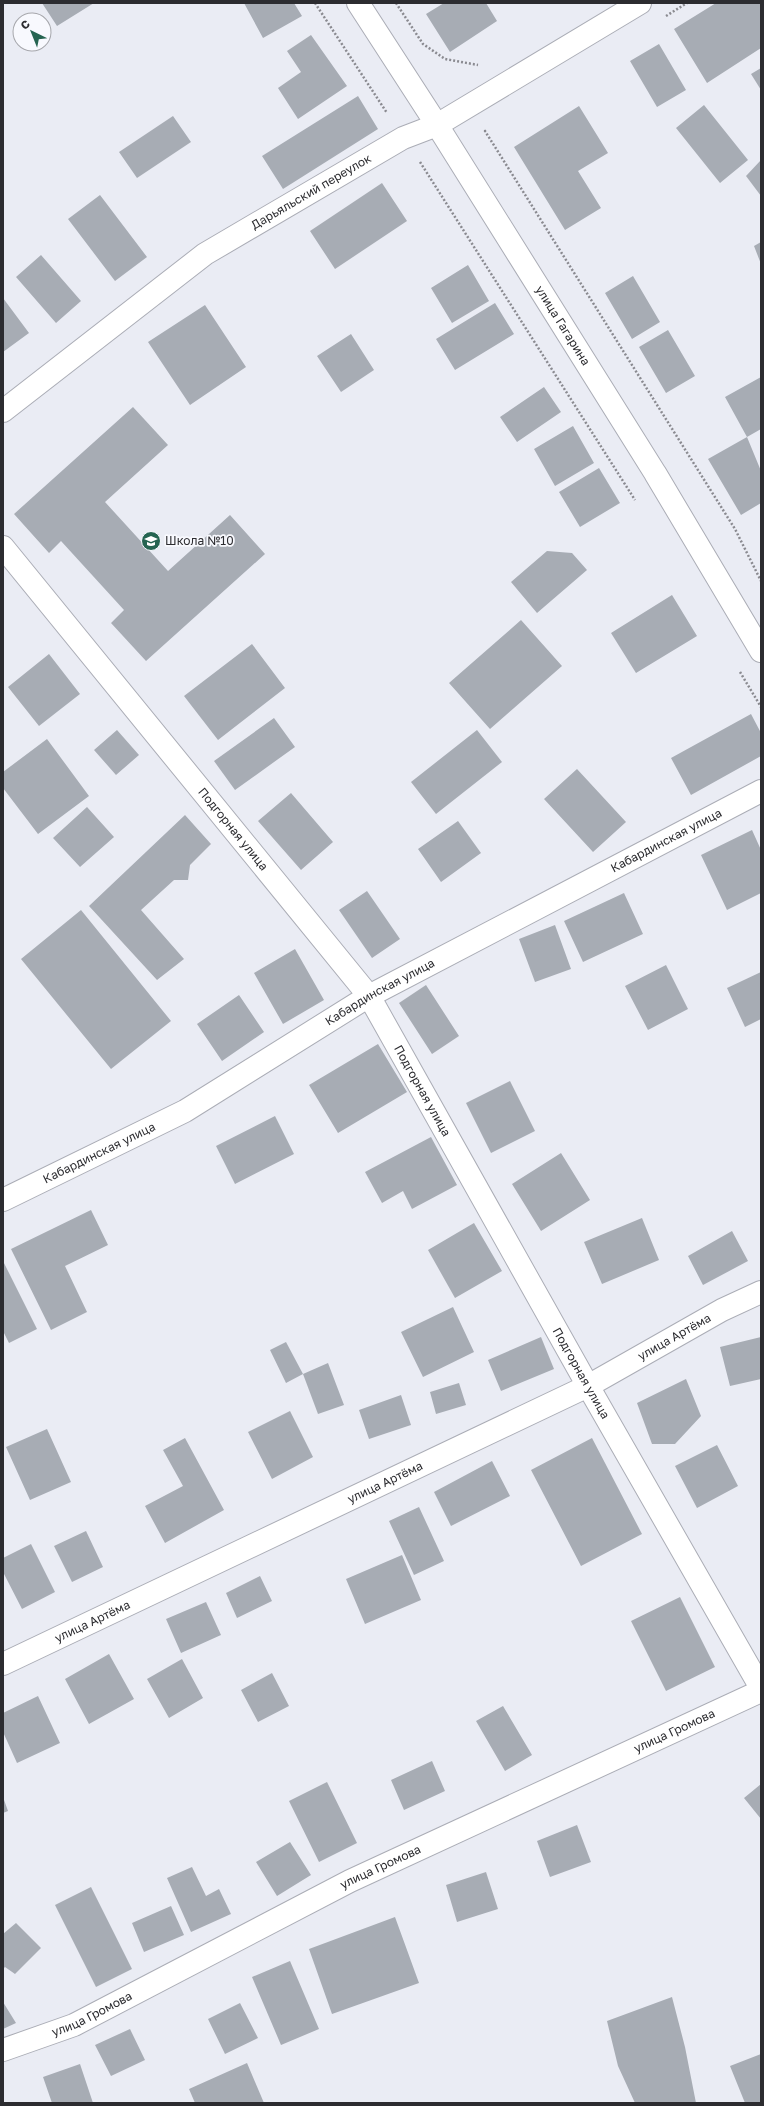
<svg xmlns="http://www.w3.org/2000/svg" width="764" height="2106" viewBox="0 0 764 2106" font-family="'Golos Text',sans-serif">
  <rect width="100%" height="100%" fill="#eaecf4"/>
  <path fill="#a7acb4" d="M42,3H94L57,26Z
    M244,3H294L302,16L263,38Z
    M444,3H486L497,21L450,52L426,14Z
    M716,3H761V48L707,83L674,29Z
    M311,35L347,86L298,119L278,88L301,72L287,51Z
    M659,44L686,90L657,107L630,61Z
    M761,68V90L751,74Z
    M358,96L378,129L283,189L262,156Z
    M704,105L748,160L720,183L676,128Z
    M579,106L608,153L578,171L601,208L565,230L514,147Z
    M173,116L191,142L137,178L119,152Z
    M761,160V196L746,176Z
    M382,183L407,221L335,269L310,231Z
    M100,195L147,257L115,281L68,219Z
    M761,242V264L754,246Z
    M41,255L81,301L56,323L16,277Z
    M468,265L489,301L452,323L431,288Z
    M633,276L660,322L632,339L605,293Z
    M3,298L29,333L3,352Z
    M495,303L514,334L455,370L436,339Z
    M205,305L246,367L190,405L148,342Z
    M668,330L695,376L666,393L639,347Z
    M351,334L374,370L341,392L317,356Z
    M761,377V429L747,437L725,397Z
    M544,387L561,412L517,442L500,417Z
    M133,407L168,445L105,502L168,571L230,515L265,554L146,661L111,623L124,610L61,541L49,553L14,514Z
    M573,426L594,463L555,486L534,449Z
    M747,437L761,471V503L741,515L708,459Z
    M599,468L620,503L580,527L559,492Z
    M547,551L572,553L587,570L537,613L511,582Z
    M672,595L697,636L636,673L611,633Z
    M521,620L562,666L490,729L449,683Z
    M252,644L285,688L218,740L184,696Z
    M49,654L80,694L39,726L8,687Z
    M751,714L761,733V756L691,795L671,758Z
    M274,718L295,747L235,790L214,761Z
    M117,730L139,755L116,775L94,750Z
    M477,730L502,762L436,814L411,782Z
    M47,739L89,796L38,834L3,788V772Z
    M577,769L626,822L593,852L544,799Z
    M291,793L333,842L301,870L258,821Z
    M87,807L114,837L80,867L53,838Z
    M185,815L211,844L190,865L188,880H174L141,910L184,959L157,980L89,906Z
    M458,821L481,853L441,882L418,849Z
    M752,830L761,850V893L727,910L701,855Z
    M367,891L400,939L372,958L339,910Z
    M624,893L643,934L583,962L564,921Z
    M81,910L171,1021L111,1069L21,959Z
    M555,925L571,969L535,982L519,939Z
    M295,949L324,1000L283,1024L254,973Z
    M666,965L688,1009L648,1030L625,986Z
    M761,972V1019L745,1027L727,988Z
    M426,985L459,1036L432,1054L399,1003Z
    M239,995L264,1032L222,1061L197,1024Z
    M378,1044L407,1092L338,1133L309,1085Z
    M510,1081L535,1131L491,1153L466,1103Z
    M275,1116L294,1154L235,1184L216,1146Z
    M431,1137L457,1185L412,1209L403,1191L382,1203L365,1172Z
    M561,1153L590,1200L541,1231L512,1184Z
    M91,1210L108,1245L65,1266L87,1312L51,1330L11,1249Z
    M642,1218L659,1260L602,1284L584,1242Z
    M474,1223L502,1271L455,1298L428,1250Z
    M732,1231L748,1261L703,1285L688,1256Z
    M3,1261L37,1329L9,1343L3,1331Z
    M453,1307L474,1352L423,1377L401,1332Z
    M541,1337L554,1369L501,1391L488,1360Z
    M761,1337V1379L730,1386L720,1347Z
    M286,1342L303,1374L286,1383L270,1350Z
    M328,1363L344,1405L318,1414L303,1374Z
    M686,1379L701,1416L675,1444H652L637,1403Z
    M459,1383L466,1405L436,1414L430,1392Z
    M401,1395L411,1425L369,1439L359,1410Z
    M290,1411L313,1457L272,1479L248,1432Z
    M47,1429L71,1482L30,1500L6,1447Z
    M185,1438L224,1510L165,1543L145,1506L183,1486L163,1450Z
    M592,1438L642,1534L581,1566L531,1470Z
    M717,1445L738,1486L697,1508L675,1466Z
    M492,1461L510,1496L451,1526L434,1492Z
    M419,1507L444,1561L414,1575L389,1521Z
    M86,1531L103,1567L72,1582L54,1546Z
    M31,1544L55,1592L22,1609L3,1572V1558Z
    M402,1555L421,1600L365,1624L346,1579Z
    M260,1576L272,1601L237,1618L226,1593Z
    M680,1597L715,1667L666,1691L631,1621Z
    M206,1602L221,1635L181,1653L166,1619Z
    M109,1654L134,1699L89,1724L65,1679Z
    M182,1659L203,1698L169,1718L147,1679Z
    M272,1673L289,1706L258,1722L241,1690Z
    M38,1696L60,1743L17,1763L3,1732V1713Z
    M503,1706L532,1755L505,1771L476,1721Z
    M432,1761L445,1791L404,1810L391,1780Z
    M327,1782L357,1843L319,1862L289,1801Z
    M761,1784V1819L744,1798Z
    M3,1797L8,1811L3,1813Z
    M577,1825L591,1862L550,1877L537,1841Z
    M290,1842L311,1875L277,1896L256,1862Z
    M192,1867L206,1896L219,1889L231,1914L191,1932L167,1878Z
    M486,1872L498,1909L457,1922L446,1885Z
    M91,1887L132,1969L96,1987L55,1905Z
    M171,1906L184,1935L144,1952L132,1923Z
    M395,1917L419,1983L332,2014L309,1949Z
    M16,1923L41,1948L15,1974L5,1967L3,1969V1934Z
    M290,1961L319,2029L281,2045L252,1977Z
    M672,1997L685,2047L696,2103H635L618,2066L607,2021Z
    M3,2002L16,2023L3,2029Z
    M240,2003L258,2038L225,2054L208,2019Z
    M130,2029L145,2060L111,2076L95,2045Z
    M761,2054V2103H745L730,2066Z
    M247,2063L264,2103H195L189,2089Z
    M80,2064L93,2103H52L43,2077Z"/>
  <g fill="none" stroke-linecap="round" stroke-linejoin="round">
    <g stroke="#abadb6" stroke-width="24">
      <g id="minor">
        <path id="s1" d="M3,411L205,254L403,138L437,125L640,3"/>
        <path id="s2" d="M3,547L369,996L588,1386L761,1688"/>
        <path id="s3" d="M3,1200L185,1111L369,996L761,791"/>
        <path id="s4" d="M3,1664L588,1386L722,1310L761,1292"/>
        <path id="s5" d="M3,2050L74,2025L350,1881L761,1691"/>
      </g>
    </g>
    <g stroke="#abadb6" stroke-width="24">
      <g id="tertiary">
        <path id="s6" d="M358,3L437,125L655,473L761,651"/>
      </g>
    </g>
    <path stroke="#8a8a90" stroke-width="2.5" stroke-dasharray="2 2" stroke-linecap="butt" d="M315,3L387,113
      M396,3L423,44L445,59L478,65
      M666,16L687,3
      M486,131H485L735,529L761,581
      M420,162L635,500
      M740,672L761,707"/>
    <use href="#minor" stroke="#fff" stroke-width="22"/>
    <use href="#tertiary" stroke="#fff" stroke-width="22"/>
  </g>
  <defs>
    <g id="school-disc" transform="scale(1)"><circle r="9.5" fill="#256451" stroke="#f8f9fe"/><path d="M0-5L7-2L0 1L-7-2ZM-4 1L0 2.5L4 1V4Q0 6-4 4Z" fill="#fff"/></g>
  </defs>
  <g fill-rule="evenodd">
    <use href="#school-disc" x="151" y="541"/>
  </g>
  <g text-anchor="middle" stroke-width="3.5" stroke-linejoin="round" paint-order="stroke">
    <g font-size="12" fill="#2c2c30" stroke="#f8f9fe">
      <text dy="4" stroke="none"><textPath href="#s1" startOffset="379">Дарьяльский переулок</textPath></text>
      <text dy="4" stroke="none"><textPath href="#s6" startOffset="382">улица Гагарина</textPath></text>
      <text dy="4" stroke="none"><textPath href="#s2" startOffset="364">Подгорная улица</textPath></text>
      <text dy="4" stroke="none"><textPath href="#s3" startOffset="755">Кабардинская улица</textPath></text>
      <text dy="4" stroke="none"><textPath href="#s3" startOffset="431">Кабардинская улица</textPath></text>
      <text dy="4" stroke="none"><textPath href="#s2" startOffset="688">Подгорная улица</textPath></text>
      <text dy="4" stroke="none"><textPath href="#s3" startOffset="107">Кабардинская улица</textPath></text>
      <text dy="4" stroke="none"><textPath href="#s4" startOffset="747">улица Артёма</textPath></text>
      <text dy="4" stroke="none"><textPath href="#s2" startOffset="1012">Подгорная улица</textPath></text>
      <text dy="4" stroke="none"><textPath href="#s4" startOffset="423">улица Артёма</textPath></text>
      <text dy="4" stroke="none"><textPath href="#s4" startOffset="99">улица Артёма</textPath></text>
      <text dy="4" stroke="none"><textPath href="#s5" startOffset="744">улица Громова</textPath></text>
      <text dy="4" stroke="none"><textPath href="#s5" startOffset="420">улица Громова</textPath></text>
      <text dy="4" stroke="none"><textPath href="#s5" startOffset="96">улица Громова</textPath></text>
    </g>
    <g font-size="12" fill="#2c2c30" stroke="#f8f9fe" text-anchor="start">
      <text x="165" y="545">Школа №10</text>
    </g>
  </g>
  <rect width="764" height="2106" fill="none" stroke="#2c2c30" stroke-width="8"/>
  <g transform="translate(32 32) rotate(317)"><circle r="19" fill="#f8f9fe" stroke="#a6a7ac"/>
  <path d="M0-3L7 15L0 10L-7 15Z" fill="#256451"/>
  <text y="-6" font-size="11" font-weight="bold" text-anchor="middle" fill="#2c2c30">С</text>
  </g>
</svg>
